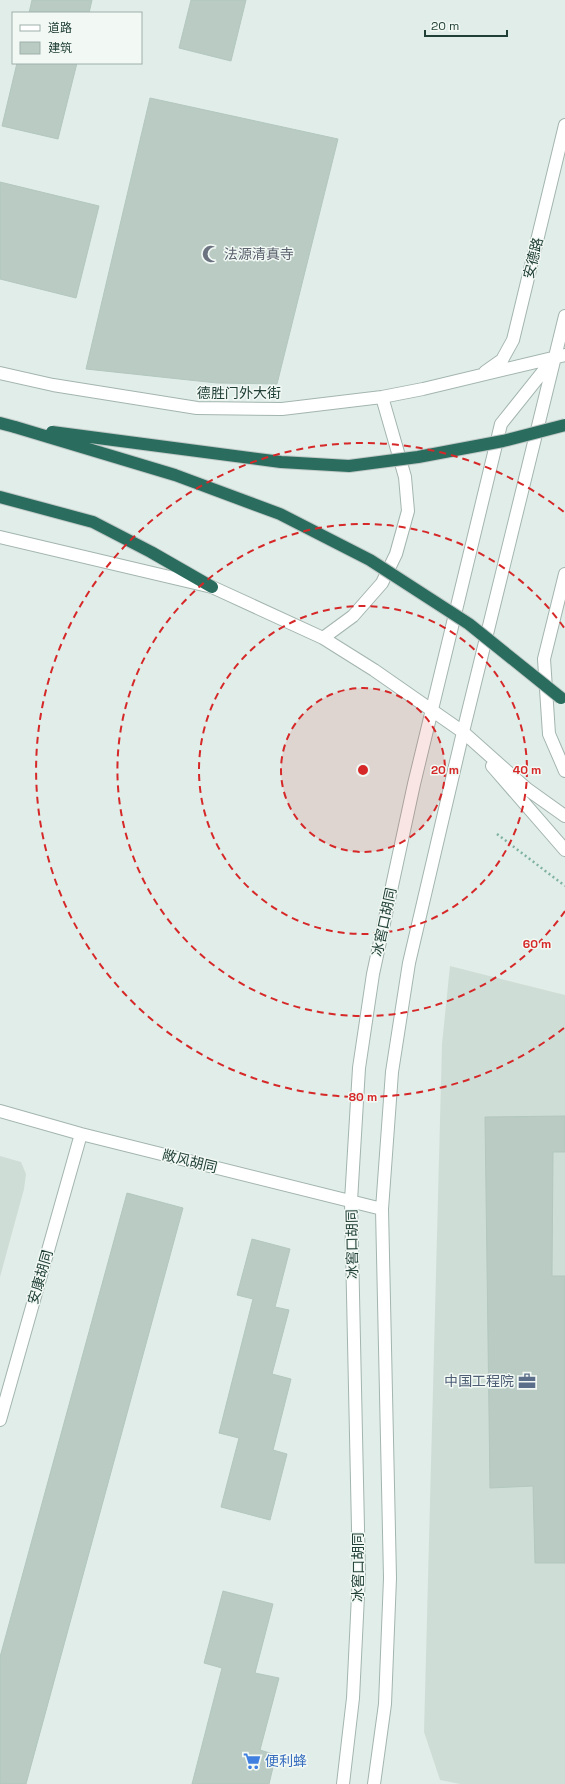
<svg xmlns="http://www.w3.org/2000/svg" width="565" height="1784" viewBox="0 0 565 1784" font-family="'Space Grotesk','Noto Sans SC',sans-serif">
  <rect width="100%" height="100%" fill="#e1ede8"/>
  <path fill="#cfddd7" d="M450,966L565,995V1784H460L440,1780L424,1732L442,1044Z
    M0,1156L21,1162L26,1174L24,1189L0,1277Z"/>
  <path fill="#b9cbc3" stroke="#b3c7bf" d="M32,0H92L89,13H29Z
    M191,0H246L231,61L179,48Z
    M17,63H77L58,139L2,126Z
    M150,98L338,139L277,384L217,383L86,369Z
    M0,182L99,206L76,298L0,279Z
    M565,1116V1152H553L552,1276H565V1563H535L533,1486L490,1488L485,1117Z
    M127,1193L183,1208L26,1784H0V1657Z
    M252,1239L290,1249L275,1307L289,1310L272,1374L291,1379L273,1450L287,1454L270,1520L221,1507L239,1438L219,1433L253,1299L237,1295Z
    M223,1591L273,1604L255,1673L279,1678L260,1750L276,1755L269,1784H192L222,1668L204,1663Z"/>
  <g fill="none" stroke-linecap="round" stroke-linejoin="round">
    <g stroke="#a3b5af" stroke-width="14">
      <path id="minor" d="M485,372L502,360L513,340L565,125
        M0,373L53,385L197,408L282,409L382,397L423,389L565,355
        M0,537L212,587L323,638L374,670L463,732L527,789L565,816
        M565,574L544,659L549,734L565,771
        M323,638L353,616L382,583L396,554L408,511L405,477L382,397
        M492,766L565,850
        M0,1111L81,1134L382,1209
        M0,1420L81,1134
        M343,1784L353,1698L359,1575L351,1201L359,1068L373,974L414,784L501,424L553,359
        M374,1784L385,1704L390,1578L382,1209L392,1072L409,963L463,732L565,316"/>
    </g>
    <g stroke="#c1c9c7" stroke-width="14">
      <path id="highway" d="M0,423L15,427
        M0,497L93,522L151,552L212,587"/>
    </g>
    <path stroke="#80b2a3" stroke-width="2.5" stroke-dasharray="2 3" stroke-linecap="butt" d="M497,834L565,886"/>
    <use href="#minor" stroke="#fff" stroke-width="12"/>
    <use href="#highway" stroke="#2a6d5f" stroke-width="12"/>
    <g stroke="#c1c9c7" stroke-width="14" stroke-linecap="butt">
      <path id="highway-bridge" d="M15,427L175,475L280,514L370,560L469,624L561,698
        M52,432L281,462L349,466L418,457L503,441L565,425"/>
    </g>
    <use href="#highway-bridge" stroke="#2a6d5f" stroke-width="12"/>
  </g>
  <circle cx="363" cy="770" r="82" fill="#d62828" fill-opacity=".12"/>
  <g fill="none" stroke="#d62828" stroke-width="2" stroke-dasharray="7 5">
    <circle cx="363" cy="770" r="82"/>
    <circle cx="363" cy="770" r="164"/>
    <path d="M565 911A246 246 0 1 1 565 629"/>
    <path d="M564 1028A327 327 0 1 1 564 512"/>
  </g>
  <defs>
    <g id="mosque-bare" transform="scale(1.38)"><path d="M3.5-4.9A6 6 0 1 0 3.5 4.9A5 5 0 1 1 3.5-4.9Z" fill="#6b7280" stroke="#f2f9f5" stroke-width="2.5" paint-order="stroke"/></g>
    <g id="office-bare" transform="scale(1.38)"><path d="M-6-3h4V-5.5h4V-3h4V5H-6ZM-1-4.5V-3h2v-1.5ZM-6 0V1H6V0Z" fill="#5c6f8a" stroke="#f2f9f5" stroke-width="2.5" paint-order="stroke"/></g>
    <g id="supermarket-bare" transform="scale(1.38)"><path d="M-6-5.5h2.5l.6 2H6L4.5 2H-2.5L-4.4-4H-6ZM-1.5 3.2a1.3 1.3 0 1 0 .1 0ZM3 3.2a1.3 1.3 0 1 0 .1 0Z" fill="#3f7fe0" stroke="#f2f9f5" stroke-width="2.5" paint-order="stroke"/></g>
  </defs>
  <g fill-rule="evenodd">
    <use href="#mosque-bare" x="211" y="254"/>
    <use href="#office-bare" x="527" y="1381"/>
    <use href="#supermarket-bare" x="252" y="1761"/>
  </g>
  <g text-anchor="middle" stroke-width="3" stroke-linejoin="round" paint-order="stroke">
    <g font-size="14" fill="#5b616d" stroke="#f2f9f5" text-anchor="start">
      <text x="224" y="259">法源清真寺</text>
    </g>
    <g font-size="14" fill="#203f36" stroke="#f2f9f5">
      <text transform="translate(533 258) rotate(-76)" y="5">安德路</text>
      <text x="239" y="398">德胜门外大街</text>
      <text transform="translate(384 922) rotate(-78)" y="5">冰窖口胡同</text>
      <text transform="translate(190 1161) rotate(14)" y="5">敞风胡同</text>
      <text transform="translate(352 1244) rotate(-91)" y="5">冰窖口胡同</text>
      <text transform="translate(40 1277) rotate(-74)" y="5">安康胡同</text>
      <text transform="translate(358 1567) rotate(-90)" y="5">冰窖口胡同</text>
    </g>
    <g font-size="14" fill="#4e5e75" stroke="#f2f9f5" text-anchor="end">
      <text x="514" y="1386">中国工程院</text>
    </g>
    <g font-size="14" fill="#366cbe" stroke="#f2f9f5" text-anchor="start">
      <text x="265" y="1766">便利蜂</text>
    </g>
  </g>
  <circle cx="363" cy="770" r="6" fill="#d62828" stroke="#f2f9f5" stroke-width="2"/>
  <g font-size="12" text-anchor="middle" font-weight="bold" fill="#d62828" stroke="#f2f9f5" stroke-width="3" stroke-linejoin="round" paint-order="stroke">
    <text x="445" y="774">20 m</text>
    <text x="527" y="774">40 m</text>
    <text x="537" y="948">60 m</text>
    <text x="363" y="1101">80 m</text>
  </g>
  <rect x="12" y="12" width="130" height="52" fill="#f2f9f5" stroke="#9eafa9"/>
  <rect x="20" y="25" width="20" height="6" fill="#ffffff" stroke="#9eafa9"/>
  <text x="48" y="32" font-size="12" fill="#203f36">道路</text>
  <rect x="20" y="42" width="20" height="12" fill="#b9cbc3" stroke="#9eafa9"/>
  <text x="48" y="52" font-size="12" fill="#203f36">建筑</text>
  <path d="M425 30v6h82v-6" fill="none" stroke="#203f36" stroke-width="2"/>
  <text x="431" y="30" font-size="12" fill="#203f36" stroke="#f2f9f5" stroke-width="3" paint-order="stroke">20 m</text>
</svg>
